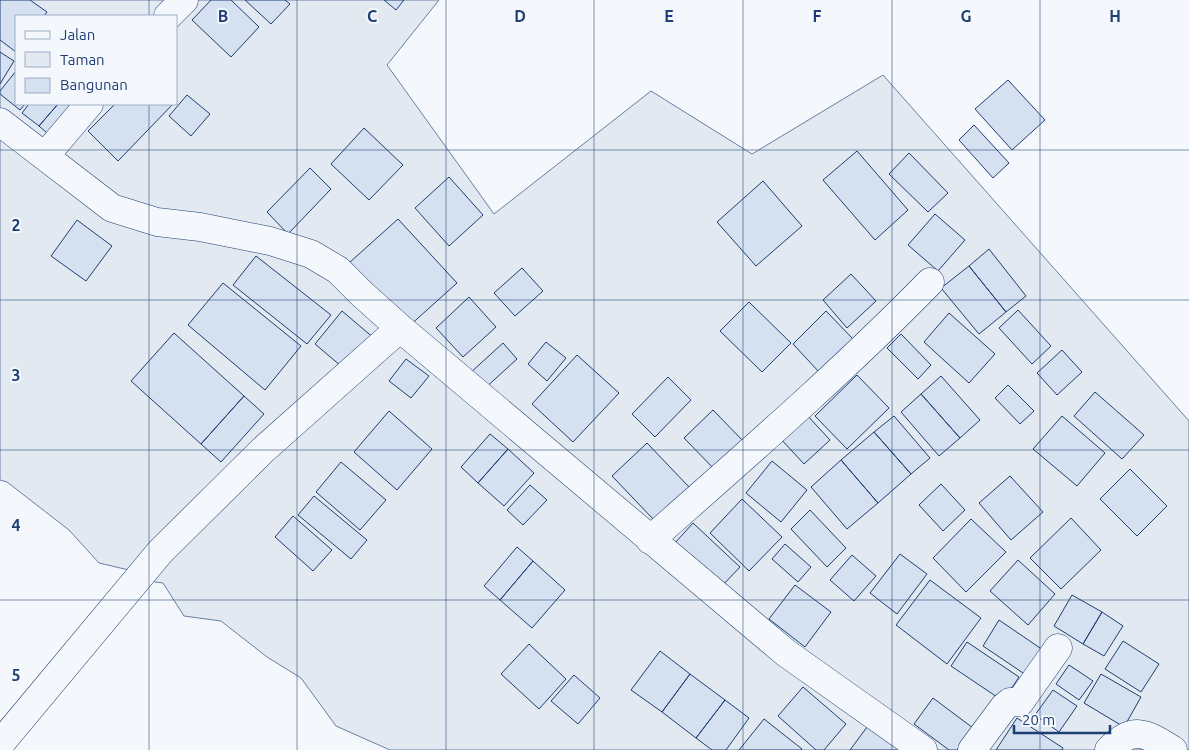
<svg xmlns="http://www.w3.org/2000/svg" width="1189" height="750" viewBox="0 0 1189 750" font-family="Ubuntu,sans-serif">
  <rect width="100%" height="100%" fill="#f4f7fb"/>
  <path fill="#e3e9f0" stroke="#687fa3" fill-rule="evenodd" d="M0,0H439L387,65L494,214L651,91L752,154L883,75L1189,421V750H390L336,726L301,678L267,657L221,621L184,616L163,583L155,582L146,574L99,563L69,530L7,482L0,480ZM16,16H176V104H16Z"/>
  <path fill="#d5e0f0" stroke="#1d3f73" d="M0,0H30L47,12L44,16H16V52L0,40Z
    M211,0H231L259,27L231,57L192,20Z
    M245,0H285L290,4L271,24Z
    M384,0H404L396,10Z
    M0,52L14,61L0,84Z
    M16,71V104H25L20,110L0,94V91Z
    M1008,80L1045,120L1012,150L975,109Z
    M187,95L210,114L191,136L169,116Z
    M29,104H58L39,126L22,113Z
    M58,104H67L77,113L55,140L39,126Z
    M115,104H173L118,161L88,131Z
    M974,125L1009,163L993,178L959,140Z
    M364,128L403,165L369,200L331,164Z
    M857,151L908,210L875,240L823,180Z
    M909,153L948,193L928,212L889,174Z
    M310,168L331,189L288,234L267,212Z
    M449,177L483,215L449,246L415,208Z
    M763,181L802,226L756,266L717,222Z
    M935,214L965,240L938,271L908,245Z
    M398,219L457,283L407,328L349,263Z
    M77,220L112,246L86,281L51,256Z
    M989,249L1026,296L1006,312L969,266Z
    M256,256L331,315L307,344L233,285Z
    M969,266L1006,312L979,334L941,288Z
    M522,268L543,291L515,316L494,293Z
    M851,274L876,301L847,328L823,300Z
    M223,283L301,346L265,390L188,325Z
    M469,297L496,327L463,357L436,328Z
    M749,302L791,343L762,372L720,331Z
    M1018,310L1051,346L1032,364L999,328Z
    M342,311L375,339L348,372L315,344Z
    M826,311L853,339L819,372L793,344Z
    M949,313L995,354L969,383L924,342Z
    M174,333L244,396L201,444L131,381Z
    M901,334L931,365L918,379L887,348Z
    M546,342L566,358L547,381L528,364Z
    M503,343L517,359L483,390L469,374Z
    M1062,350L1082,372L1057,395L1037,373Z
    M577,355L619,393L573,442L532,404Z
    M406,359L429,376L411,398L389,381Z
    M857,375L889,408L847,449L815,416Z
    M941,376L980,420L960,438L921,394Z
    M668,377L691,400L655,437L632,414Z
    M1008,385L1034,411L1020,424L995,398Z
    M1095,392L1144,435L1122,459L1074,416Z
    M921,394L960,438L939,456L901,412Z
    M244,396L264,414L221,462L201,444Z
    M713,410L747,445L718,473L684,438Z
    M389,411L432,449L397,490L354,452Z
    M805,413L830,440L804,464L779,437Z
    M894,416L930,458L911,474L874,432Z
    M1062,416L1105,453L1077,486L1033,449Z
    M874,432L911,474L878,503L841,460Z
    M490,434L508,449L478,483L461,467Z
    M647,443L689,487L654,520L612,476Z
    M508,449L534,473L504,506L478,483Z
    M841,460L878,503L847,529L811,487Z
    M772,461L807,490L781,522L746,493Z
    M341,462L386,500L360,530L316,492Z
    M1130,469L1167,506L1137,536L1100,499Z
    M1010,476L1043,512L1011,540L979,503Z
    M941,484L965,510L943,531L919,505Z
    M530,485L547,500L523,525L507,510Z
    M314,496L367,540L351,559L298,515Z
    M742,499L782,537L749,571L710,533Z
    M810,510L846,548L827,567L791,529Z
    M293,516L332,550L313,571L275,537Z
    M1071,518L1101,550L1061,589L1030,558Z
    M971,519L1006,552L966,592L933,558Z
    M693,523L740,567L720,588L674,544Z
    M785,544L811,567L798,582L772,559Z
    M517,547L533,561L500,600L484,586Z
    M900,554L927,574L897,614L870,593Z
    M852,555L876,576L854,601L830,580Z
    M1018,560L1055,594L1028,625L990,591Z
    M533,561L565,590L532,628L500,600Z
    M930,580L981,618L947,664L896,625Z
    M795,585L831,612L805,647L769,619Z
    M1072,595L1102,612L1083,644L1054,626Z
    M1102,612L1123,626L1104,656L1083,644Z
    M999,620L1043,650L1026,675L983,646Z
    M1123,641L1159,664L1141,692L1105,669Z
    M967,642L1019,677L1003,701L951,666Z
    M529,644L566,679L539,709L501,674Z
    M660,651L690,674L662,712L631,690Z
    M1069,665L1093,681L1079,700L1056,684Z
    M690,674L725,700L696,738L662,712Z
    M1101,674L1141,697L1124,727L1084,703Z
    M574,675L600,698L578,724L551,701Z
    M803,687L846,724L824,750H816L778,716Z
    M1053,690L1077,706L1059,732L1035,715Z
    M933,698L973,728L957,750H949L914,724Z
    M725,700L749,718L726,750H712L696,738Z
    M1017,718L1063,748L1062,750H996Z
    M764,719L802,749L801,750H739Z
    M870,723L906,750H850Z"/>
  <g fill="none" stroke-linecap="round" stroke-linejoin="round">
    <g stroke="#1d3f73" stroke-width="29">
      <path id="street" d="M168,16L184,0
        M0,122L112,208L157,222L200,227L270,241L311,254L338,270L362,294L400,328L263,450L160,552L0,744
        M45,156L89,104
        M400,328L786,653L923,750
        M650,540C745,456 841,373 930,282
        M972,750L1004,707L1010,702H1020L1058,648
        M1109,750C1134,724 1147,734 1173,750"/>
    </g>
    <use href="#street" stroke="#f4f7fb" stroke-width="28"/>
  </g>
  <path fill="none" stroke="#1d3f73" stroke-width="1" stroke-opacity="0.55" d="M149,0V16M297,0V750M446,0V750M594,0V750M743,0V750M892,0V750M1040,0V750M149,104V750M0,150H1189M0,300H1189M0,450H1189M0,600H1189"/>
  <g font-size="16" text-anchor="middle" font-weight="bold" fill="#1d3f73" stroke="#f4f7fb" stroke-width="4" stroke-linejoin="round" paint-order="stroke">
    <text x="223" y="22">B</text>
    <text x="372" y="22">C</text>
    <text x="520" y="22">D</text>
    <text x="669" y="22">E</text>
    <text x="817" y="22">F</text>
    <text x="966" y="22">G</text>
    <text x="1115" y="22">H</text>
    <text x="16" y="231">2</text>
    <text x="16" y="381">3</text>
    <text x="16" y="531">4</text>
    <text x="16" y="681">5</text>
  </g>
  <rect x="15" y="15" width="162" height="90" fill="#f4f7fb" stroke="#9eadc5"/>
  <rect x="25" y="31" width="25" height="8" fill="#f4f7fb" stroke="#9eadc5"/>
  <text x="60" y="40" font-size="15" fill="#1d3f73">Jalan</text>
  <rect x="25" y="52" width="25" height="15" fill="#e3e9f0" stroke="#9eadc5"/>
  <text x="60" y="65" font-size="15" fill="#1d3f73">Taman</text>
  <rect x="25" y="78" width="25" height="15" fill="#d5e0f0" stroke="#9eadc5"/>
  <text x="60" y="90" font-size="15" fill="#1d3f73">Bangunan</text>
  <path d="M1014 725v8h96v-8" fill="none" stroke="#1d3f73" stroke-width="2.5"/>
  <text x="1022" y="725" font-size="15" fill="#1d3f73" stroke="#f4f7fb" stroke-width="4" paint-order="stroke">20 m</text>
</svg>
